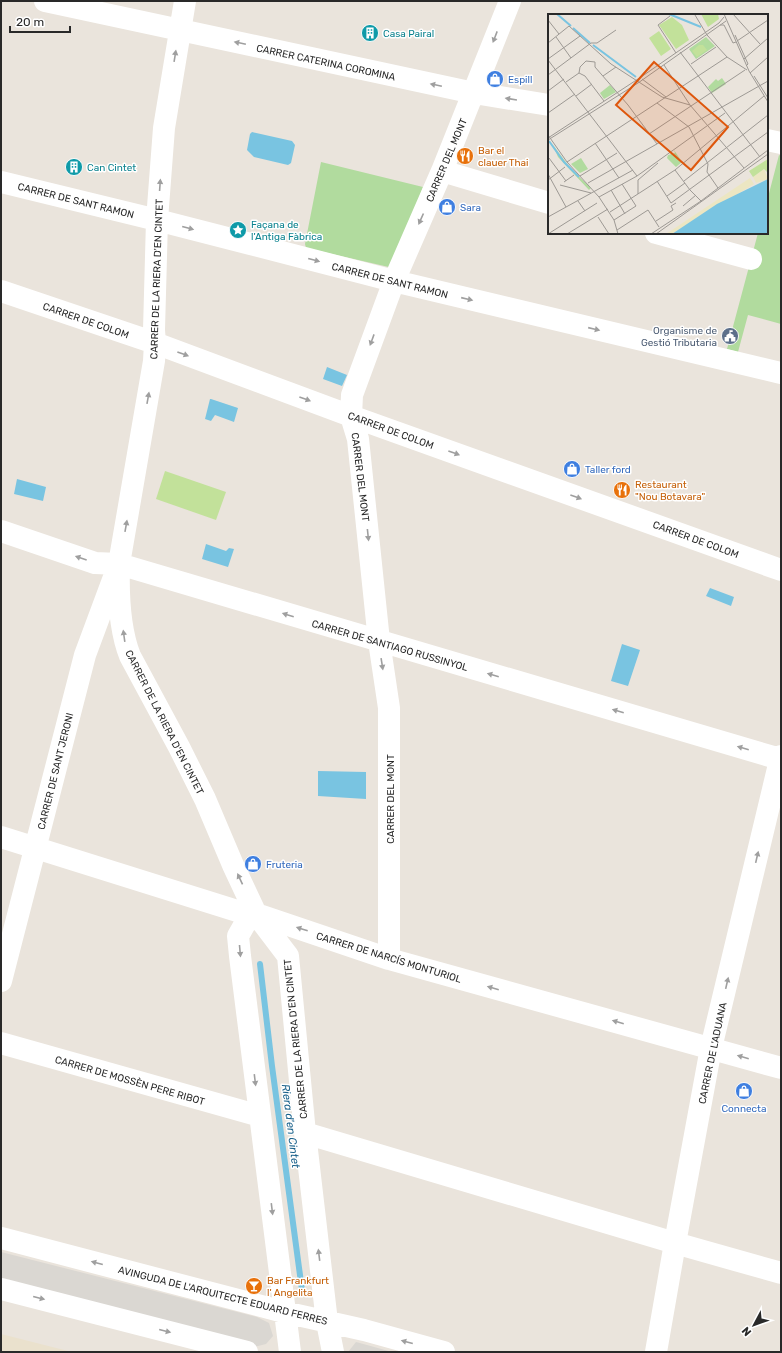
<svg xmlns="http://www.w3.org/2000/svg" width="782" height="1353" viewBox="0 0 782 1353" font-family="Rubik,sans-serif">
  <rect width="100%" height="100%" fill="#eae4dc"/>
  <path fill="#eae1cd" d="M1,1334L72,1352H1Z"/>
  <path fill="#b1db9e" d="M779,155L781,156V324L748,315L738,352L727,349L758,233H767V201Z
    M321,162L423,187L393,268L306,248L305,244Z"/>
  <path fill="#c2e19a" d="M165,471L226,492L216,520L156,499Z"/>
  <path fill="#dad7d2" d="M1,1252L257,1317L269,1323L273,1336L266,1344L250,1348L1,1281Z
    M356,1342L367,1345L392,1352H348Z"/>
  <path fill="#79c4e1" d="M252,132L292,141L295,145L291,163L288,165L254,157L247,150L250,134Z
    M327,367L347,375L342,386L323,379Z
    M210,399H211L238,408L234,422L215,415L211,421L205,419Z
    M17,479L46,487L43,501L14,494Z
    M206,544L226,551L229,548L234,549L228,567L202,559Z
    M710,588L734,597L731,606L706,596Z
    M622,644L640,650L628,686L611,681Z
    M318,771L366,772V799L318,796Z"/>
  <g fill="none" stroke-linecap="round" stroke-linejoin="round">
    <path stroke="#79c4e1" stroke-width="6" d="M260,964L272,1066L302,1290"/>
    <path stroke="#fff" stroke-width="22" d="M45,1L474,93L549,105
      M185,1L164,128L157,220L154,330L155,343L154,361L119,564C118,595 119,628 130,656L179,747L205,799L233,865L256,914L288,956L305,1133L327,1322L333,1352
      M767,140L781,143
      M442,171L549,203
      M1,182L157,220L394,281L781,373
      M656,233L751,259
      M1,291L155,343L351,416L781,570
      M1,531L95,563L119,564L780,759
      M1,837L250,915L256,914L389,959L781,1068
      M250,915L238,936L240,956L290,1352
      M389,959V708L379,641L358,439L351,416L352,395L394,281L442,171L510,1
      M1,981L85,655L114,577
      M1,1043L260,1116
      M305,1133L675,1243L781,1273
      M1,1238L284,1312L364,1330L444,1352
      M1,1289L247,1352
      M656,1352L675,1243L711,1048L781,756"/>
  </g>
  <defs><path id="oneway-solid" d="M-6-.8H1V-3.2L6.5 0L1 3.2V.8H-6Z"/></defs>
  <g fill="#9f9f9f">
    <use href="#oneway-solid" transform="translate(495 37) rotate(111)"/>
    <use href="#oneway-solid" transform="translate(240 43) rotate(-168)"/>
    <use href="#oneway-solid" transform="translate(175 56) rotate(-81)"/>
    <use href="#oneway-solid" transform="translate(436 85) rotate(-168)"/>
    <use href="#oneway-solid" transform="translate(511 99) rotate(-171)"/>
    <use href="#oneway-solid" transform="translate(160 185) rotate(-86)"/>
    <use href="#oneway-solid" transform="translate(421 219) rotate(114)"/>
    <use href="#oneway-solid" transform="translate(188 228) rotate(15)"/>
    <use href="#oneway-solid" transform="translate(314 260) rotate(15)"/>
    <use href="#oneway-solid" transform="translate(467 299) rotate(13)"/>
    <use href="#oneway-solid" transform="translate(594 329) rotate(13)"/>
    <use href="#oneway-solid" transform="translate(372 340) rotate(110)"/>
    <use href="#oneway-solid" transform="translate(183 354) rotate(20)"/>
    <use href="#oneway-solid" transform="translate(148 398) rotate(-80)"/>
    <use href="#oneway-solid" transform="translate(305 399) rotate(20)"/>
    <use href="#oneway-solid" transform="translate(454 453) rotate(20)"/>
    <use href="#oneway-solid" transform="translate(576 497) rotate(20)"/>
    <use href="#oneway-solid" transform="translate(126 526) rotate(-80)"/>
    <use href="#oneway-solid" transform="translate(368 535) rotate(84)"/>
    <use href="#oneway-solid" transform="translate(81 558) rotate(-161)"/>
    <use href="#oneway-solid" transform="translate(288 615) rotate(-163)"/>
    <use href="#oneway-solid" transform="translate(124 636) rotate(-98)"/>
    <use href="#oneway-solid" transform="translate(382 664) rotate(81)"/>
    <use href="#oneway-solid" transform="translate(493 675) rotate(-164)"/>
    <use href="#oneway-solid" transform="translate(618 711) rotate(-164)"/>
    <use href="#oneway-solid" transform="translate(743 748) rotate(-164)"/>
    <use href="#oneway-solid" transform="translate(757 857) rotate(-77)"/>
    <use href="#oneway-solid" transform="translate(240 879) rotate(-115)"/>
    <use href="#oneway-solid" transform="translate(302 929) rotate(-162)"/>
    <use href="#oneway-solid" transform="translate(240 951) rotate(85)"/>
    <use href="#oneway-solid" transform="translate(727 983) rotate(-77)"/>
    <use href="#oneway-solid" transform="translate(493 988) rotate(-164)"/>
    <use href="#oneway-solid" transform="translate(618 1022) rotate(-164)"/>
    <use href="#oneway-solid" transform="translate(743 1057) rotate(-164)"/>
    <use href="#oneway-solid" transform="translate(255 1080) rotate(83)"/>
    <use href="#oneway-solid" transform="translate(272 1209) rotate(83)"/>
    <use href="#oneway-solid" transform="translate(319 1255) rotate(-97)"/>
    <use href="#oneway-solid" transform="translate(97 1263) rotate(-165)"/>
    <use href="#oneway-solid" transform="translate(39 1298) rotate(14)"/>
    <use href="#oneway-solid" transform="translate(165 1331) rotate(14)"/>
    <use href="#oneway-solid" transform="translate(407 1342) rotate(-165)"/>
  </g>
  <defs>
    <g id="building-disc" transform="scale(0.9)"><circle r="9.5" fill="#0f9aa8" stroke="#fff"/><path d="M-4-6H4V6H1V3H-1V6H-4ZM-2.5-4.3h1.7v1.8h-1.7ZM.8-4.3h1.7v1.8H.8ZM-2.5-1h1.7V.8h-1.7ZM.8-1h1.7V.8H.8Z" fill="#fff"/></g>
    <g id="shop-disc" transform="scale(0.9)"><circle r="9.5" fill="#3f7fe0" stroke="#fff"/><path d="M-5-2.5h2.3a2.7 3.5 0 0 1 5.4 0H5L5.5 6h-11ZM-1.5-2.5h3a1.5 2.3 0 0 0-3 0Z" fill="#fff"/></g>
    <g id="restaurant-disc" transform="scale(0.9)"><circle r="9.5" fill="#e8710a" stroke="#fff"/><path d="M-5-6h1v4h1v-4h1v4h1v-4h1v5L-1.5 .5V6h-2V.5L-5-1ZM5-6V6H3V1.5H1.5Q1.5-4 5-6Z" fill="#fff"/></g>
    <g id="sight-disc" transform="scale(0.9)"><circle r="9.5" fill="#0f9aa8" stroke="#fff"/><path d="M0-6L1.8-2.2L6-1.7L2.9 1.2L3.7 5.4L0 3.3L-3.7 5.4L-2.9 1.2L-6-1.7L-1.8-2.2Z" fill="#fff"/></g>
    <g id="civic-disc" transform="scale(0.9)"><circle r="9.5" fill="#5c6f8a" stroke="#fff"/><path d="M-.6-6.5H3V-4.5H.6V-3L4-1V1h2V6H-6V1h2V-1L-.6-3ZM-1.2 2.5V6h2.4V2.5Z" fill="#fff"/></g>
    <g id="bar-disc" transform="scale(0.9)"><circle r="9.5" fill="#e8710a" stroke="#fff"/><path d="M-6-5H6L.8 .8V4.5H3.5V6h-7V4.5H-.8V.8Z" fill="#fff"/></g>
  </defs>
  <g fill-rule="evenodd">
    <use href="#building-disc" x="370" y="33"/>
    <use href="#shop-disc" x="495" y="79"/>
    <use href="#restaurant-disc" x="465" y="156"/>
    <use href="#building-disc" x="74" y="167"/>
    <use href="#shop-disc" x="447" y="207"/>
    <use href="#sight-disc" x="238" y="230"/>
    <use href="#civic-disc" x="730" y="336"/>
    <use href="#shop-disc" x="572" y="469"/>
    <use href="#restaurant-disc" x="622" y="490"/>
    <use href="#shop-disc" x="253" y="864"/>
    <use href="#shop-disc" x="744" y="1091"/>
    <use href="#bar-disc" x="254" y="1286"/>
  </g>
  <g text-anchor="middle" stroke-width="3" stroke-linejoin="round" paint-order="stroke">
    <g font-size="10" fill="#0d838f" stroke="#fff" text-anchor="start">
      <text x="383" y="37">Casa Pairal</text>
      <text x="87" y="171">Can Cintet</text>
      <text x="251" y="228">Façana de<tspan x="251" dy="12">l'Antiga Fàbrica</tspan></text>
    </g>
    <g font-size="10" fill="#292929" stroke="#fff">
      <text transform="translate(326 62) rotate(12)" y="4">CARRER CATERINA COROMINA</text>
      <text transform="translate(446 160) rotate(-67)" y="4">CARRER DEL MONT</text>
      <text transform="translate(76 200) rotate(14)" y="4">CARRER DE SANT RAMON</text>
      <text transform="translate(156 279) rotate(-88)" y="4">CARRER DE LA RIERA D'EN CINTET</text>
      <text transform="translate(390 280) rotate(14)" y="4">CARRER DE SANT RAMON</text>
      <text transform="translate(86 320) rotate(19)" y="4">CARRER DE COLOM</text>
      <text transform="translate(391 430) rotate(20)" y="4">CARRER DE COLOM</text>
      <text transform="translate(361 477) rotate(83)" y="4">CARRER DEL MONT</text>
      <text transform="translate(696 539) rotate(20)" y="4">CARRER DE COLOM</text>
      <text transform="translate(390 645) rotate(16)" y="4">CARRER DE SANTIAGO RUSSINYOL</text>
      <text transform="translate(165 722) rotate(63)" y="4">CARRER DE LA RIERA D'EN CINTET</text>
      <text transform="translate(55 771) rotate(-76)" y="4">CARRER DE SANT JERONI</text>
      <text transform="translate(390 799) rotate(-90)" y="4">CARRER DEL MONT</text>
      <text transform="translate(389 957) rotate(17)" y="4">CARRER DE NARCÍS MONTURIOL</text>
      <text transform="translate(295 1039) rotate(-96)" y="4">CARRER DE LA RIERA D'EN CINTET</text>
      <text transform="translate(712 1053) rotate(-78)" y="4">CARRER DE L'ADUANA</text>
      <text transform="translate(130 1080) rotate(16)" y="4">CARRER DE MOSSÈN PERE RIBOT</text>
      <text transform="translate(223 1295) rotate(14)" y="4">AVINGUDA DE L'ARQUITECTE EDUARD FERRES</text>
    </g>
    <g font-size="10" fill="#366cbe" stroke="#fff" text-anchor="start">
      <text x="508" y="83">Espill</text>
      <text x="460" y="211">Sara</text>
      <text x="585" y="473">Taller ford</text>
      <text x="266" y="868">Fruteria</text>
      <text x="744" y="1112" text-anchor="middle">Connecta</text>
    </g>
    <g font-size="10" fill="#c56008" stroke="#fff" text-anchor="start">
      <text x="478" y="154">Bar el<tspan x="478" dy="12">clauer Thai</tspan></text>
      <text x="635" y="488">Restaurant<tspan x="635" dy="12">"Nou Botavara"</tspan></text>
      <text x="267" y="1284">Bar Frankfurt<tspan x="267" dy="12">l' Angelita</tspan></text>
    </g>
    <g font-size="10" fill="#4e5e75" stroke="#fff" text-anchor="end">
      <text x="717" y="334">Organisme de<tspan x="717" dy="12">Gestió Tributaria</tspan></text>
    </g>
    <g font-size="11" font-style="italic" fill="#1b628b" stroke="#fff">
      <text transform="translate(291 1126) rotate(83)" y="4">Riera d'en Cintet</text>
    </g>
  </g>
  <g transform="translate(548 14)">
    <rect width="220" height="220" fill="#eae4dc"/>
    <path d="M158,23L167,32L148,45L141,35ZM174,64L178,70L164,79L160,73L168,65L170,67ZM62,71L68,78L56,85L52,79ZM5,131L23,155L43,174L41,176L10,143ZM126,136L134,148L128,153L119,144L120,141L127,139ZM33,144L40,155L32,159L23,150Z" fill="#b1db9e"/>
    <path d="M216,155L220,165L208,169L205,163ZM202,164L206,170L124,220H118Z" fill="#ece6c2"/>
    <path d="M153,0H170L171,5L160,13ZM124,3L134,11L141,26L128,35L111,11ZM111,17L123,35L113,42L101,24ZM151,31H155L159,36L149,43L144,37ZM220,145V159L216,155L205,163L201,157Z" fill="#c2e19a"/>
    <path d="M220,165V220H124L169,190Z" fill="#79c4e1"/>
    <path fill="none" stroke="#79c4e1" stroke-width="2" d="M9,0L23,12M121,0L153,13M25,14L42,29M45,31L88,63M1,127L16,148L31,163"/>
    <path fill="none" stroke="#9d9994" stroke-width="1" d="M176,0L201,57L220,88M185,0L212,30M147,1L159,21L179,43L199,56M122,2L110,11L128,39M0,6L11,20M172,11H176L185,29L188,28M187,21L200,50L198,52M8,23L23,44M189,27L220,6M0,29L21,12L63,50L114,83L142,91L196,154M132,38L212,143M0,45L32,22M196,45L220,24M0,46L89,162M143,50L168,33M116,51L142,91M202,59L220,43M0,61L43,29H49L68,16M55,62L68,53M206,62L220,84M94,65L118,83M18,68L31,59M0,77L16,65M28,82L44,70M56,87L37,62L31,59L32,53L38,47L47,48V53L80,91L109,130M109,89L141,113L160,150L159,158L170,174M0,99L27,80M101,120L197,56M0,121L19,148L51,183L66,206L70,220M0,124L93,63L171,9L176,3M0,126L90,69L178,7M47,129L71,164M1,144L18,167M19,148L179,43M127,156L142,176L153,187M0,160L18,193M32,162L69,139M0,166L17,153M90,166L110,149M90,166V180M109,167L123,189L220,118M136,167L220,101M16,168L26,161M40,169L220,67M12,171L43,179M63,176L77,200M119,182L137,169M51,183L89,162L177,99M30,187L37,197M135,192L148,181M62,198L127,156L216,82M0,203L85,156M50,203L61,220M66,206L88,192L74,170M108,207L125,196L123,192L128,189M69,216L100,196L111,213M0,220L49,189M19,220L60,195M103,220L153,187L220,136M108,220L220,140"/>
    <path fill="#de570d" fill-opacity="0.15" stroke="#de570d" stroke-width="2" d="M106,48L180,113L143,156L68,91Z"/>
    <rect width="220" height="220" fill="none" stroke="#292929" stroke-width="2"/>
  </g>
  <rect width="782" height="1353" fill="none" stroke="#292929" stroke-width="4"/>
  <g transform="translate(754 1325) rotate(229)" stroke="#ffffff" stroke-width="3" paint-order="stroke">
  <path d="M0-3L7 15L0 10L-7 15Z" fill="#292929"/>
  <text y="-6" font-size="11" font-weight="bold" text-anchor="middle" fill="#292929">N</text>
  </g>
  <path d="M10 26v6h60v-6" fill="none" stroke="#292929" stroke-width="2"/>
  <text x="16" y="26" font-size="12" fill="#292929" stroke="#ffffff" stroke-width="3" paint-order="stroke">20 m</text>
</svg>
